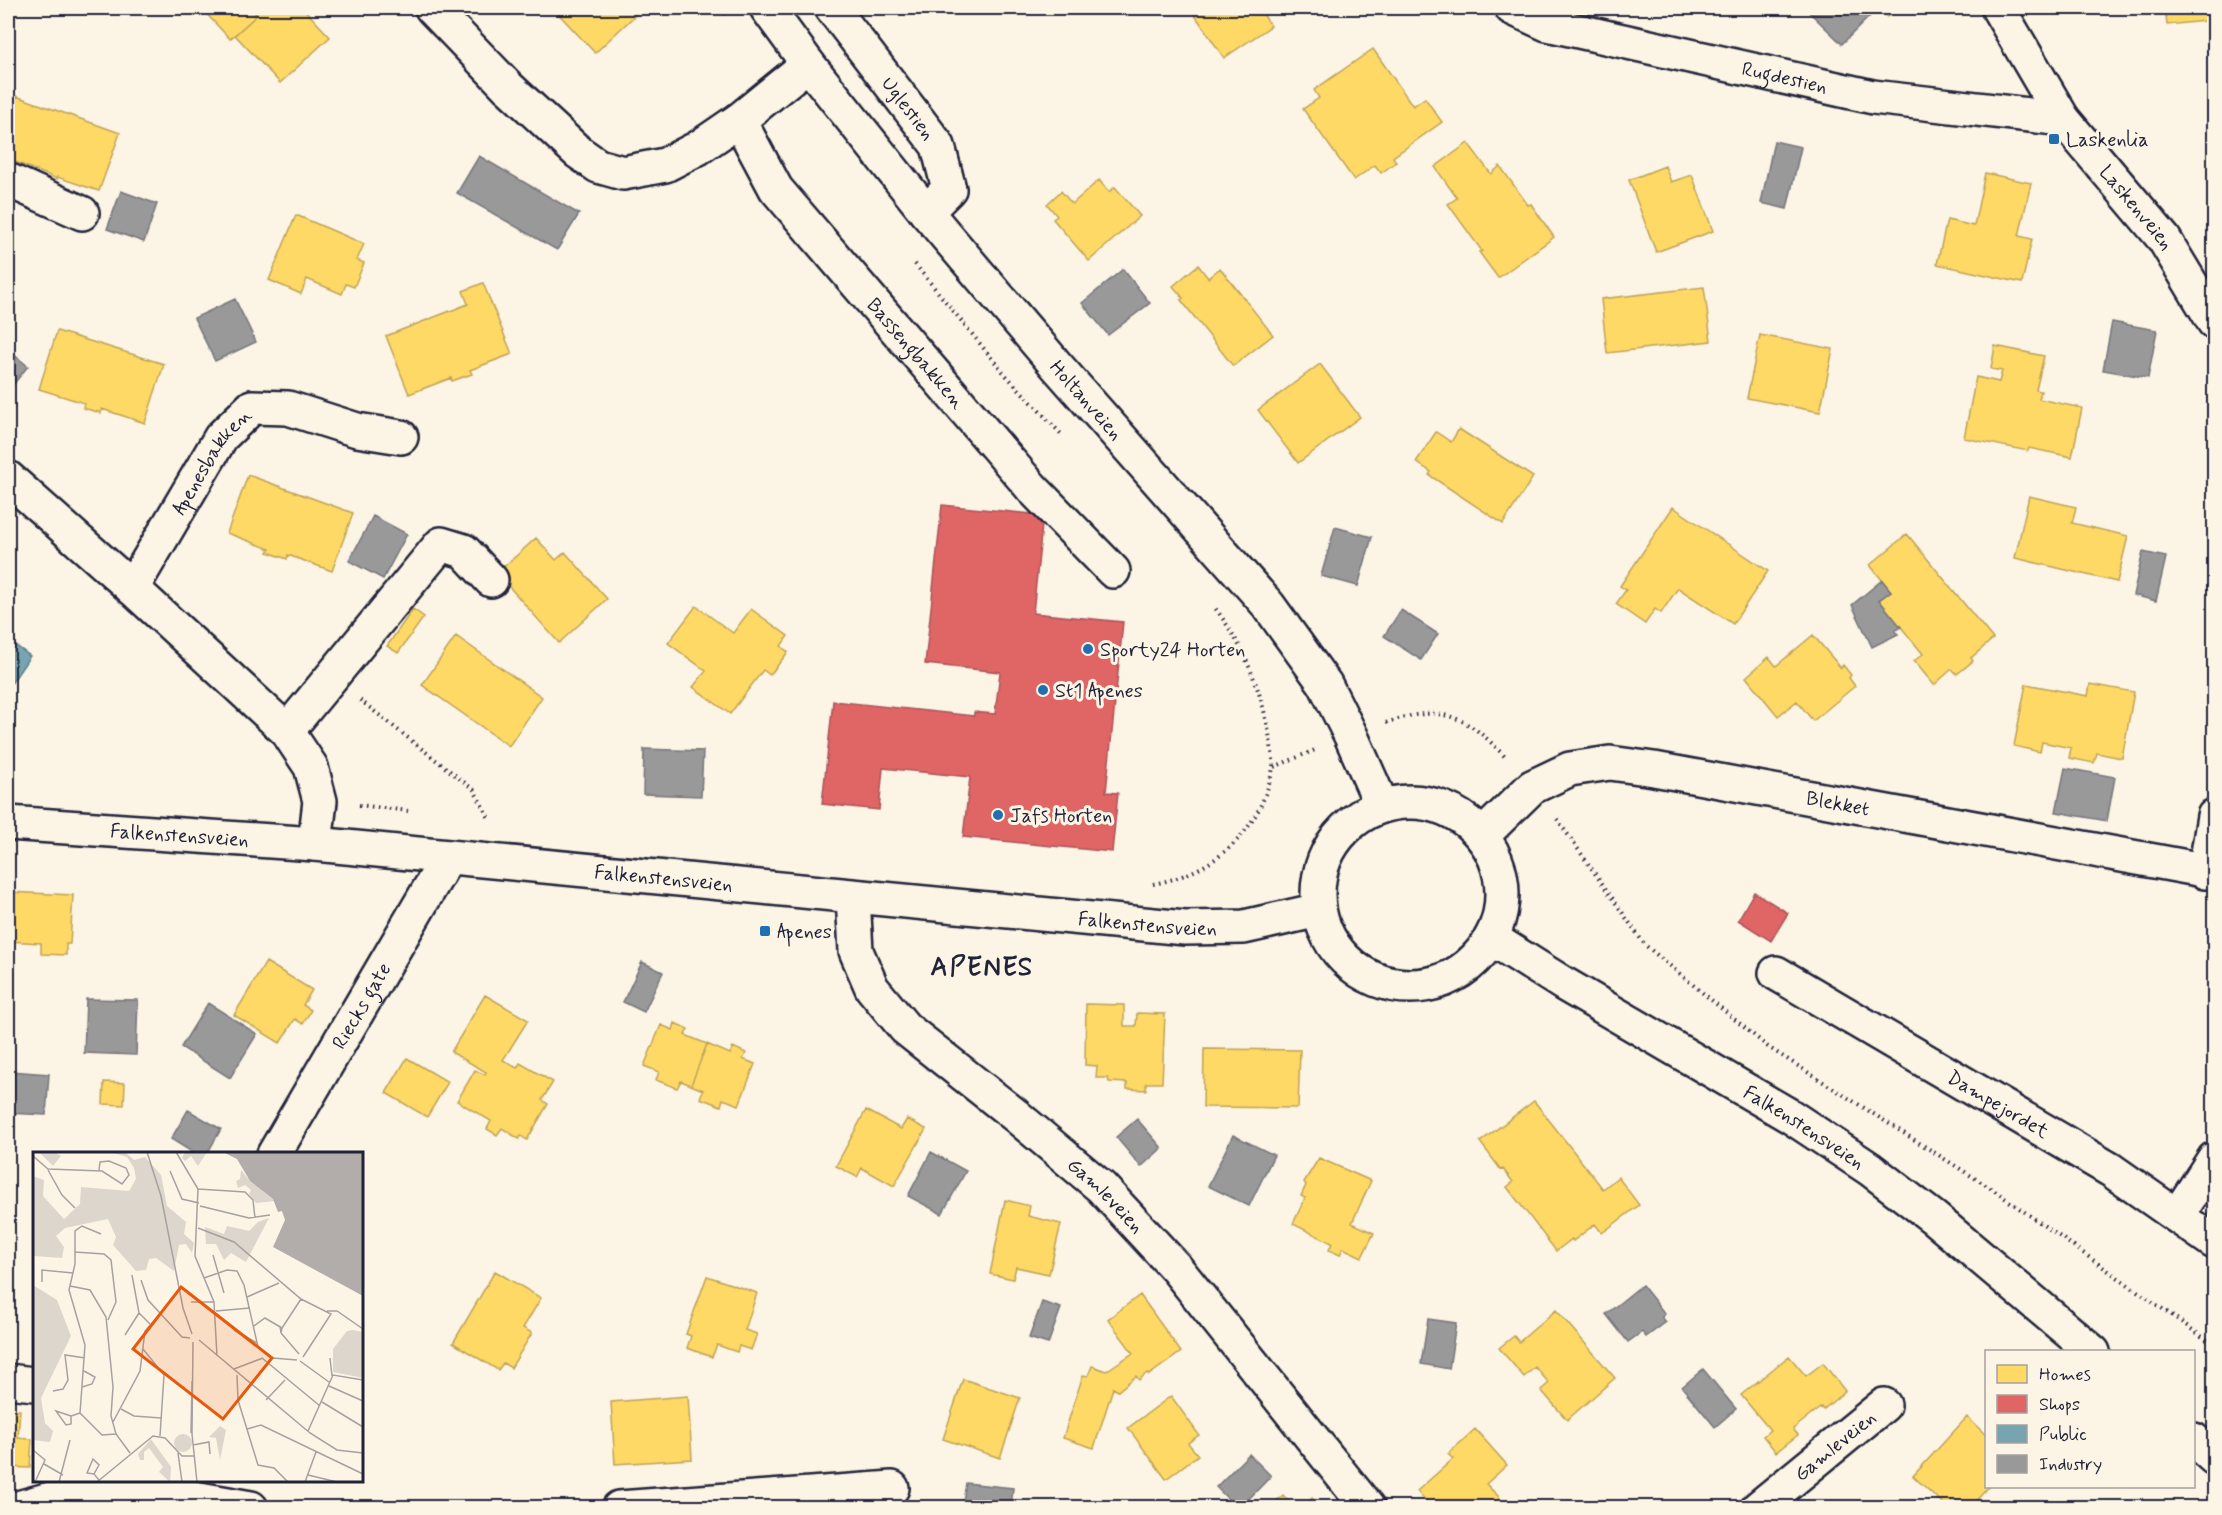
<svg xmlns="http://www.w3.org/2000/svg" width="2222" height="1515" viewBox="0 0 2222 1515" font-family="Mynerve,sans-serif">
  <rect width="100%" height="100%" fill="#fcf5e5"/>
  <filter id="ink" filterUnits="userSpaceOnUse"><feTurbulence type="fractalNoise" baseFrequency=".0167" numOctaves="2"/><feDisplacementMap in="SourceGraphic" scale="12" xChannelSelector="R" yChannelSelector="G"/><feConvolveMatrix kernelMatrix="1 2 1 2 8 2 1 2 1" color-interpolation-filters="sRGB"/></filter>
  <g filter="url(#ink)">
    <path fill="#ffd966" stroke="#bda259" stroke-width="1.5" d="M201,8H257L253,11L257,15L230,39Z
      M257,8H303L330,37L280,83L235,35L257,15L253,11Z
      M553,8H643L595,53Z
      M1190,8H1259L1271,26L1224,58Z
      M1878,8H1896L1887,17Z
      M2165,8H2214V20L2167,25Z
      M1373,49L1413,106L1425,98L1442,122L1393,157L1396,162L1381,173L1375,165L1354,180L1303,109L1319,98L1314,90Z
      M16,96L120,133L99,191L57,177V179L8,159V120Z
      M1468,143L1491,174L1500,166L1528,205L1531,204L1554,237L1498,278L1479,252L1482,251L1448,204L1457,198L1435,167Z
      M1665,166L1671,182L1692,175L1713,231L1656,252L1629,180Z
      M1985,173L2031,183L2019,236L2032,239L2022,283L1937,264L1947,220L1974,226Z
      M1099,180L1109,192L1115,187L1140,216L1089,261L1053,219L1057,216L1047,204L1061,191L1072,204Z
      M296,215L364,244L357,260L364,263L354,287L346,284L342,294L307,279L301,294L269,280Z
      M1198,265L1208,278L1220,268L1273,335L1233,366L1181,300L1183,298L1173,286Z
      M483,283L512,354L470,370L472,374L452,381L451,378L409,394L386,336L468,304L463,291Z
      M1704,287L1711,341L1607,353L1601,299Z
      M57,331L164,364L145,423L102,409L101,413L83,408L84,403L39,389Z
      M1760,335L1833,349L1820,412L1747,398Z
      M1995,346L2044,356L2036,390L2041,391L2039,399L2082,408L2072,457L2029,448L2028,451L1964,438L1976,377L1999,382L2002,371L1991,369Z
      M1320,364L1360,417L1298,463L1258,410Z
      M1459,429L1533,477L1503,524L1429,475L1431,472L1416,462L1436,432L1451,442Z
      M248,475L353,513L332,571L288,555L287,559L268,552L270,549L227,533Z
      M2029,496L2076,507L2072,523L2128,536L2117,582L2015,558Z
      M1673,507L1768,571L1733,624L1678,588L1661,613L1655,609L1645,624L1616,604L1626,590L1620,586Z
      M1907,534L1993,639L1971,658L1973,661L1957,674L1952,669L1934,685L1914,661L1923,654L1879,600L1891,591L1870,565Z
      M536,538L556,560L565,552L607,599L559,643L497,573Z
      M696,606L733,633L751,609L788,636L781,646L788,652L770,675L763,670L730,714L693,687L706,671L668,643Z
      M413,609L424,617L398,653L387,646Z
      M1813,635L1841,668L1843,665L1851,675L1849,678L1855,686L1813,721L1797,701L1778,716L1746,677L1769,657L1776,666Z
      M456,636L542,697L509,746L422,685Z
      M2026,684L2088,696L2090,684L2134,692L2122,758L2097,753L2094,763L2069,758L2071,748L2042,742L2040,752L2014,746Z
      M8,892L73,895L70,944H66V955L41,954V943L8,941Z
      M266,962L312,990L303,1005L311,1010L303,1024L295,1019L280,1043L234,1015Z
      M485,995L528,1020L503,1060L517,1068L520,1063L553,1082L542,1100L548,1104L527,1140L521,1136L519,1139L502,1128L497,1135L487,1129L491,1121L457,1101L475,1070L485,1075L486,1072L451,1052Z
      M1086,1004L1124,1005V1026H1136L1137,1013L1165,1014L1162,1083H1146V1090L1127,1089V1083L1109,1082L1108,1078H1096L1097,1066L1085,1065Z
      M675,1023L688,1029L685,1035L707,1044L691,1085L681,1081L677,1088L656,1080L659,1072L644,1066L661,1025L673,1030Z
      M707,1044L730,1054L733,1047L746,1053L743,1059L755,1064L739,1105L723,1099L721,1106L700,1098L703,1090L691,1085Z
      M1204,1049L1300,1050L1298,1108L1203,1107Z
      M407,1058L448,1082L427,1117L386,1093Z
      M104,1082L125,1083L124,1105L103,1104Z
      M1534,1101L1603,1189L1618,1177L1639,1205L1602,1233L1595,1224L1573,1241L1572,1239L1556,1251L1507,1187L1513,1182L1503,1169L1501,1170L1480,1142Z
      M866,1110L901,1129L907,1119L926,1129L894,1186L862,1168L857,1177L836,1166Z
      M1319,1158L1371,1181L1352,1223L1374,1233L1362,1257L1343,1248L1340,1255L1329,1250L1332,1243L1293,1224L1305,1198L1301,1196L1306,1185L1304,1182Z
      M1005,1200L1030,1206L1028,1216L1061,1224L1049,1274L1016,1267L1013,1279L990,1274Z
      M495,1271L541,1298L523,1328L532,1333L511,1368L503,1363L498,1370L453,1343Z
      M707,1276L757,1293L745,1330L757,1334L751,1350L739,1346L737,1352L717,1345L712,1357L687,1348L691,1336L686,1334Z
      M1140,1295L1181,1352L1149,1375L1147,1373L1139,1380L1136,1376L1118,1391L1113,1388L1094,1448L1063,1438L1083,1375L1088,1376L1092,1366L1106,1371L1133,1353L1108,1319Z
      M1556,1310L1615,1378L1567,1420L1541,1390L1549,1383L1535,1367L1524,1377L1499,1348L1514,1336L1519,1342Z
      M1789,1356L1806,1376L1823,1363L1845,1391L1823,1410L1821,1407L1793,1429L1798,1435L1776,1452L1763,1436L1770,1430L1741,1395Z
      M963,1379L1020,1398L1000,1458L943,1439Z
      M688,1396L692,1459L615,1464L611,1402Z
      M1171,1396L1199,1435L1188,1443L1198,1455L1166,1479L1128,1428Z
      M8,1410H20L18,1438L32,1439L30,1468L8,1467Z
      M1967,1417L1986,1435V1486H1989L1970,1508H1948L1913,1476Z
      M1475,1429L1507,1465L1486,1484L1500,1498L1489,1508H1433L1417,1491L1453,1459L1448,1454Z
      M1283,1495L1294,1508H1269Z
      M1312,1498L1321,1508H1302Z"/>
    <path fill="#e06666" stroke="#a75259" stroke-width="1.5" d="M942,505L1043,515L1033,613L1123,622L1106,792L1118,793L1112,852L963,837L970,777L883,768L879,810L822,804L833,701L974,716V712L995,714L1000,672L925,664Z
      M1754,892L1788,913L1771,941L1738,920Z"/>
    <path fill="#76a5af" stroke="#5d7e8c" stroke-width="1.5" d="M8,640L30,656L8,688Z"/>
    <path fill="#999" stroke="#75757d" stroke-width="1.5" d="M1813,8H1878L1842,44L1809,12Z
      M1774,141L1801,147L1787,209L1761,203Z
      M479,156L579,214L557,250L457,193Z
      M121,191L157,204L144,242L107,229Z
      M1123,269L1150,303L1108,335L1082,303Z
      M235,299L256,342L215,361L194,318Z
      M2112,322L2157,330L2148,378L2103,370Z
      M8,350L28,366L8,391Z
      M373,516L407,534L383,579L349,561Z
      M1335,527L1372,537L1358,586L1321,576Z
      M2143,552L2166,557L2156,601L2133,595Z
      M1882,580L1891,591L1879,600L1901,627L1895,631L1898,634L1872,647L1852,605Z
      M1401,610L1438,634L1421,660L1384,636Z
      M644,749L703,751L701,796L643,794Z
      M2065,768L2115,777L2107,821L2056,812Z
      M642,962L663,972L644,1012L623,1002Z
      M86,999L138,1000L136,1055L84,1053Z
      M208,1003L257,1034L230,1078L181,1047Z
      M10,1071L49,1074L46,1115L8,1113Z
      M188,1110L221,1129L207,1154H195L171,1139Z
      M1137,1119L1162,1148L1141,1167L1116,1137Z
      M1233,1135L1274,1155L1249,1206L1208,1186Z
      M931,1152L966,1171L942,1214L908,1196Z
      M1642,1285L1665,1314L1662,1317L1666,1322L1646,1337L1642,1332L1628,1342L1606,1314Z
      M1042,1302L1061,1308L1048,1344L1029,1338Z
      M1428,1319L1456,1323L1449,1369L1421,1364Z
      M1703,1369L1736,1409L1715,1427L1682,1387Z
      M1249,1454L1271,1476L1240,1508H1237L1216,1487Z
      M966,1483L1013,1488L1011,1508H962Z"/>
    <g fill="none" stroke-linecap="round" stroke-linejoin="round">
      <g stroke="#22223b" stroke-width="38">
        <g id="minor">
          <path d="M432,8L508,87L578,152L598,166L623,173L665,165L698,148L739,120L808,64"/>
          <path id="s1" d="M832,8L938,146L949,189L926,212"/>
          <path id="s2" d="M1512,8L1547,24L1873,97L2063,119"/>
          <path id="s3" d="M1998,8L2063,119L2164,239L2214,322"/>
          <path id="s4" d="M739,120L776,189L1032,488L1113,571"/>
          <path d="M8,180L82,213"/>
          <path id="s5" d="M132,588L221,437L252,407L288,408L357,430L401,437"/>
          <path d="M287,731L441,544L464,551L491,580"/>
          <path id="s6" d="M1482,836L1532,787L1570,769L1610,763L1654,769L2214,872"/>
          <path d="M2205,872L2214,816"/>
          <path id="s7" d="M853,897L856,951L872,988L905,1028L1015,1115L1101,1187L1176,1268L1368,1508"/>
          <path id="s8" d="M1776,973L2111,1170L2214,1242"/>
          <path id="s9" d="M274,1154L448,857"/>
          <path d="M2177,1216L2214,1159"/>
          <path d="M8,1381L34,1384"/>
          <path d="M18,1508L108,1483L251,1508"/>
          <path d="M619,1508L892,1488"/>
          <path id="s10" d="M1758,1508L1884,1405"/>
        </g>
      </g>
      <g stroke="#22223b" stroke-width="38">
        <g id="major">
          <path id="s11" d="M767,8L808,64L926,212L1056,365L1269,606L1325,684L1351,736L1382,806"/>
          <path d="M8,478L132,588L287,731L311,767L320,801L315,844"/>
          <circle cx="1410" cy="894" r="92"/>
          <path id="s12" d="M8,823L315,844L1185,928L1244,927L1319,910"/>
          <path id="s13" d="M1491,938L1564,984L1790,1116L1870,1169L1934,1218L2093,1352"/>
          <path d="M2194,1440L2214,1458"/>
        </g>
      </g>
      <path stroke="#22223b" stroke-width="4" stroke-dasharray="1.5 4.5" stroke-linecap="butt" d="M722,8L728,17
        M915,264L1003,372L1063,436
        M360,700L474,790L490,820
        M1386,723C1441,703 1468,716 1506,758
        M1274,767L1315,750
        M359,805L408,811
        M1557,819L1645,945L1768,1047L1992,1189L2214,1345
        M1153,884C1216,872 1260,832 1273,768C1274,762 1272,753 1271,746C1264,696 1245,647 1215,608"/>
      <use href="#minor" stroke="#fcf5e5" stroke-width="33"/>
      <use href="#major" stroke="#fcf5e5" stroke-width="33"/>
    </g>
  </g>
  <g fill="#1f6fb2" stroke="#fcf5e5" stroke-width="2">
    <rect x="2048" y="133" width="12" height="12" rx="3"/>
    <circle cx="1088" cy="649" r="6"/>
    <circle cx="1043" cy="690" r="6"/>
    <circle cx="998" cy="815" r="6"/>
    <rect x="759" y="925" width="12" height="12" rx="3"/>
  </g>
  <g text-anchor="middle" stroke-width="6" stroke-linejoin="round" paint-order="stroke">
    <g font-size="20" fill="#22223b" stroke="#fcf5e5">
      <text dy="7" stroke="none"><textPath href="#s2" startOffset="282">Rugdestien</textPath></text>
      <text dy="7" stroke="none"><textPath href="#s1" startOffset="126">Uglestien</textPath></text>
      <text dy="7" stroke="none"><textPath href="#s3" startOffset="244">Laskenveien</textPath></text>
      <text dy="7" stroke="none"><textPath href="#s4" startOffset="294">Bassengbakken</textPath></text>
      <text dy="7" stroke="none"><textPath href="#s11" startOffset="506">Holtanveien</textPath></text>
      <text dy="7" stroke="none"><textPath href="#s5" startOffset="150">Apenesbakken</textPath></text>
      <text dy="7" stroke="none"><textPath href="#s6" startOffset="384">Blekket</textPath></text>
      <text dy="7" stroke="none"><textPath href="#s12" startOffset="172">Falkenstensveien</textPath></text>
      <text dy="7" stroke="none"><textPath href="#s12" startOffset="658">Falkenstensveien</textPath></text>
      <text dy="7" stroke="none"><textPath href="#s12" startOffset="1144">Falkenstensveien</textPath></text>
      <text dy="7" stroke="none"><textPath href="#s9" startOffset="172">Riecks gate</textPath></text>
      <text dy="7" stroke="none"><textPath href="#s8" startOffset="258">Dampejordet</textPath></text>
      <text dy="7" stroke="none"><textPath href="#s13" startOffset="366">Falkenstensveien</textPath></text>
      <text dy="7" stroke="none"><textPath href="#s7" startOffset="408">Gamleveien</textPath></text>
      <text dy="7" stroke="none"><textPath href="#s10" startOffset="99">Gamleveien</textPath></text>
    </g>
    <g font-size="20" fill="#22223b" stroke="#fcf5e5" text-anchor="start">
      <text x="2066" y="146">Laskenlia</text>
      <text x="1100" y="656">Sporty24 Horten</text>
      <text x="1055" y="697">St1 Apenes</text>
      <text x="1010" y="822">Jafs Horten</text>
      <text x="777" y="938">Apenes</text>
    </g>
    <g font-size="26" font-weight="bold" letter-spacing="1.5" fill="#22223b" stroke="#fcf5e5">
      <text x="982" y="975">APENES</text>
    </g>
  </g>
  <g transform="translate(33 1152)">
    <rect width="330" height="330" fill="#fcf5e5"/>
    <path d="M6,0H22L28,4L20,14ZM77,0H92L101,8L112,5L128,23L134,54L153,70L151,82L161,91L159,101L153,92L146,93L141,119L123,106L116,107L113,118L103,119L80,93L83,85L75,67L32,76L23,84L31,95L29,106L1,104L0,108V24L11,28L10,44L31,67L47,52L48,35L96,39L103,27L101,16L94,5ZM152,0H174L165,14L158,4L152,9L149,6ZM208,18L217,29L242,49L223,51L216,42L218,38L212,33L205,36L203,29L207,27ZM236,66L213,110L198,101L191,108L183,92H173L172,75L191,82L194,74L216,79L225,70ZM0,133L24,148L38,184L8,246L12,271L20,279L17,290L0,288ZM319,178L330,180V226L300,220V197L314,179ZM187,274L193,278L187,308L183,286L176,285ZM141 291a9 9 0 1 1 18 0a9 9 0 1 1-18 0ZM118,287L138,315L137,330L126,320L130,315L116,296L111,300V308H107L105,302Z" fill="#dcd6cc"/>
    <path d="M190,0H330V144L240,95L252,68L249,59L245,60L240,47L217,29L204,7Z" fill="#b2adab"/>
    <path fill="none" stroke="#a5a1a1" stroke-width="1.5" d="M114,0L128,44L150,156L159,182M143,0L165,37L162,104L181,150L184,204M0,4L15,17L69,19L89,32L96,23L93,16L76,9L67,10L66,18M15,18L29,43L42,56M137,19L149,47L166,51M165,37L212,40L220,48L222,66M167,54L216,66L237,63M165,76L201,90L268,147L298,162L270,205M42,100L71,102L78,108L83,150L75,168M180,103L191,141M99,123L106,161L117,172M171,126L194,118L204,119L211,133L225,195L240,206L264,208M108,128L115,148L149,185L157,186M9,130V118L40,121M37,134L57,138L73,165L80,235L78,264L83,282L97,301M214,145L246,131M158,150H181M183,159L217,156M294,159H304L330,177M221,174L232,166L249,176L248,181L247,175M249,176L268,147M201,178L224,191M248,181L266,202M92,183L106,161M166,188L277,281L304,298L330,301M160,190L159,282L164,330M110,197L131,223L127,284M229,206L287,254M297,206L299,224M267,209L296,230M201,217L230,206M204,223L205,248L225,313L241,316L255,330M296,234L330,249M49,235L59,232L62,225L51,219M20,239L30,237L35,228L32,203L52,206M233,248L252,228M289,250L330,275M88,257L101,264L128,266M47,261L52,193L36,138L42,112V79L49,74L68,82M47,261L69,283L83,282M38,264L23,259L33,273L38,272V264L47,261M80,270L107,219L112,179L128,161M214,277L228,273L330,322M275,279L300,223L330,228M158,281L159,229M160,293L176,290L177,302M0,298L12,308L2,330M145,301L149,330M11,312L30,323M61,322L54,321L60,307L66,313L61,322L66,328M275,323L304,330M26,330L37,288M64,330L120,284L132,286L149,304H161M272,330L283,300"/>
    <path fill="#e8590c" fill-opacity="0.15" stroke="#e8590c" stroke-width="3" d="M148,135L239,206L190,267L100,197Z"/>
    <rect width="330" height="330" fill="none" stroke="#22223b" stroke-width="3"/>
  </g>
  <rect width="2222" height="1515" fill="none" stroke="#fcf5e5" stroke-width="30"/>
  <rect x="15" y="15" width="2192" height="1485" fill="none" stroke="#22223b" stroke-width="2" filter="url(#ink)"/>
  <rect x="1985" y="1350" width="210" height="138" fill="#fcf5e5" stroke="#a5a1a1" stroke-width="1.5"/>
  <rect x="1997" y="1365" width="30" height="18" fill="#ffd966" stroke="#a5a1a1" stroke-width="1.5"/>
  <text x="2039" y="1380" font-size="18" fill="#22223b">Homes</text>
  <rect x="1997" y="1395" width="30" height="18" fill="#e06666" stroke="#a5a1a1" stroke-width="1.5"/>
  <text x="2039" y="1410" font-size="18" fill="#22223b">Shops</text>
  <rect x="1997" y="1425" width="30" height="18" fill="#76a5af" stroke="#a5a1a1" stroke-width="1.5"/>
  <text x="2039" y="1440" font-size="18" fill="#22223b">Public</text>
  <rect x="1997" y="1455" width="30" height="18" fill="#999999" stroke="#a5a1a1" stroke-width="1.5"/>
  <text x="2039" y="1470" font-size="18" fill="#22223b">Industry</text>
</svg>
